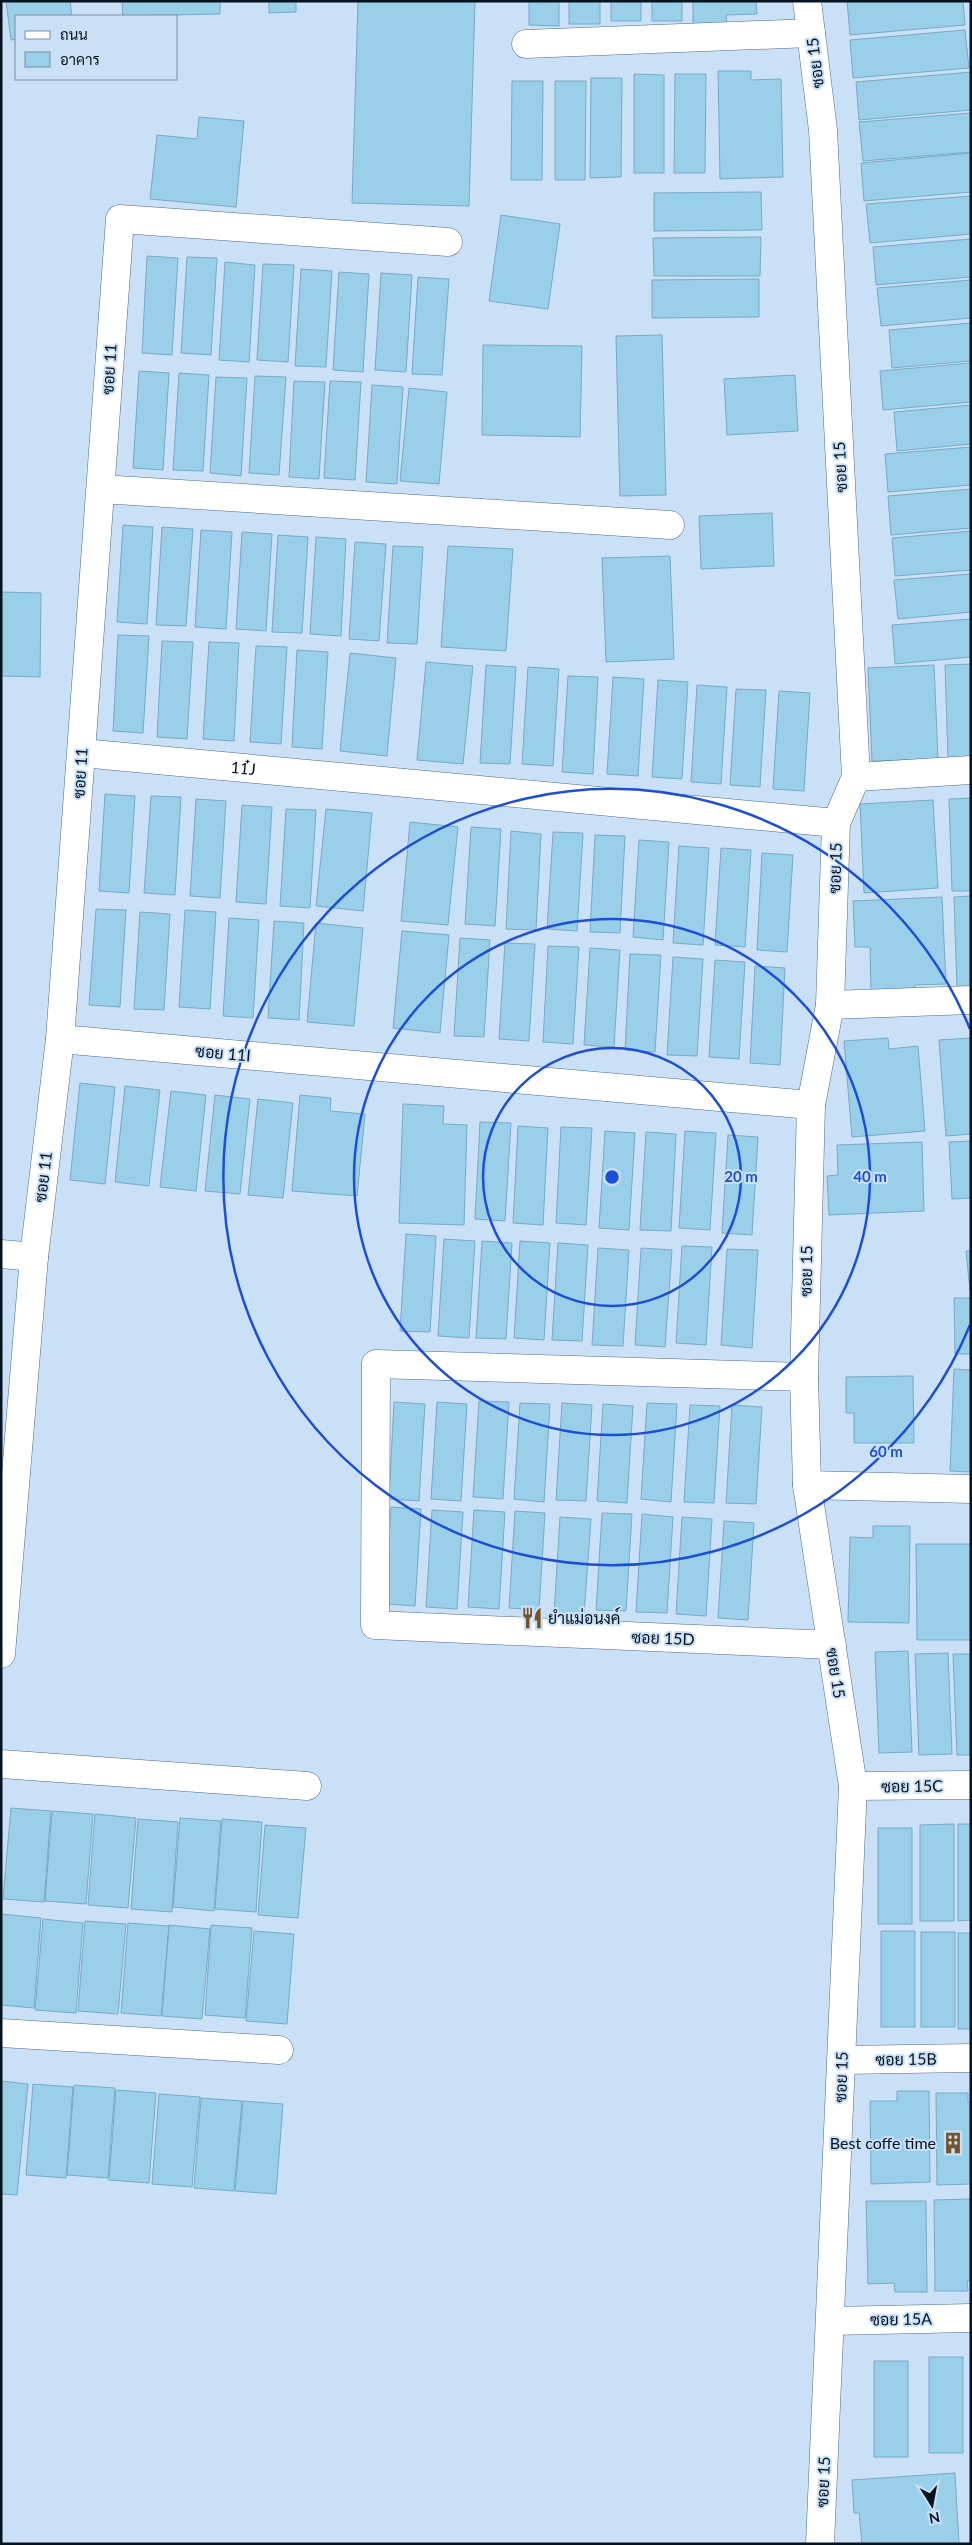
<svg xmlns="http://www.w3.org/2000/svg" width="972" height="2545" viewBox="0 0 972 2545" font-family="Lato,Sarabun,sans-serif">
  <rect width="100%" height="100%" fill="#cae0f7"/>
  <path fill="#9acfe9" stroke="#77aac4" d="M6,1H70L72,16H16V39L11,40Z
    M122,1H220V14L123,16Z
    M269,1H296V12L269,13Z
    M358,1H475L469,206L352,203Z
    M529,1H559V26L529,25Z
    M569,1H600V24H569Z
    M611,1H641V21H611Z
    M652,1H682V21H652Z
    M693,1H756L757,14L726,15L727,25L693,26Z
    M847,1H963L965,25L850,35Z
    M965,30L969,68L853,78L850,40Z
    M718,71H751V80L781,79L783,177L720,179Z
    M971,72V110L859,120L856,82Z
    M634,74L664,75V173H634Z
    M675,74H706L705,173H674Z
    M591,78H622L621,177L590,178Z
    M512,81H543L542,180H511Z
    M555,81H586L585,180H555Z
    M971,113V152L863,161L859,122Z
    M199,117L244,121L236,207L150,199L157,135L197,139Z
    M971,153V192L864,201L861,163Z
    M761,192L762,230L654,231V193Z
    M971,196V234L870,243L866,204Z
    M501,215L560,224L548,309L489,301Z
    M761,237L760,276H654L653,238Z
    M971,239V277L876,285L873,247Z
    M147,256L178,258L172,355L142,353Z
    M187,257L217,258L211,355L181,353Z
    M225,262L255,265L249,362L219,360Z
    M263,264L294,265L288,362L257,360Z
    M301,269L332,271L326,367L295,366Z
    M339,272L369,274L363,372L333,370Z
    M381,273L412,275L406,372L375,370Z
    M418,277L449,279L442,375L412,374Z
    M759,279V317L652,318V280Z
    M971,280V318L881,326L877,288Z
    M971,323V361L892,368L889,330Z
    M662,335L666,495L620,496L616,336Z
    M483,345L582,346L580,437L482,435Z
    M971,363V402L883,410L880,371Z
    M139,371L169,373L163,470L133,468Z
    M179,373L209,375L203,471L173,470Z
    M795,375L798,431L727,435L724,379Z
    M255,376L286,377L279,475L249,473Z
    M216,377L247,378L241,476L210,473Z
    M294,381L325,382L319,479L289,477Z
    M330,381L361,382L355,480L324,478Z
    M372,385L403,387L397,484L366,482Z
    M409,388L447,392L439,484L400,481Z
    M971,405V444L897,451L894,412Z
    M971,447V485L888,492L885,454Z
    M971,489V528L891,535L888,496Z
    M772,513L774,566L701,569L699,516Z
    M123,525L153,527L147,624L117,622Z
    M162,527L193,529L186,626L156,625Z
    M201,530L232,532L226,629L195,627Z
    M971,531V570L895,576L892,538Z
    M242,532L272,534L266,631L236,629Z
    M278,535L308,537L302,633L272,632Z
    M316,537L346,539L341,636L310,634Z
    M355,542L386,544L379,641L349,639Z
    M393,546L423,547L417,644L387,643Z
    M448,546L513,549L506,651L441,647Z
    M670,556L674,659L606,662L602,558Z
    M971,574V612L898,619L894,580Z
    M1,592L41,593L40,677L1,676Z
    M971,619V657L895,664L892,625Z
    M118,635L149,636L143,733L113,731Z
    M162,641L193,642L187,739L157,737Z
    M209,642L239,643L234,741L203,739Z
    M256,646L287,647L281,744L250,742Z
    M297,650L328,652L322,749L292,747Z
    M350,653L396,658L387,756L340,751Z
    M426,662L473,666L463,764L417,760Z
    M971,664V757L948,758L945,665Z
    M486,665L516,667L510,764L480,763Z
    M934,665L938,759L872,761L868,668Z
    M528,667L559,669L553,766L522,764Z
    M568,676L598,677L593,774L562,772Z
    M613,677L644,679L638,776L607,774Z
    M658,680L688,682L682,779L652,777Z
    M697,685L727,687L721,784L691,782Z
    M736,689L766,690L760,787L730,785Z
    M779,691L810,693L804,791L773,789Z
    M105,794L135,796L129,893L99,891Z
    M151,796L181,797L175,895L144,893Z
    M971,798V891H952L949,799Z
    M196,799L226,801L220,898L190,896Z
    M933,800L938,888L864,893L860,804Z
    M242,805L272,807L266,904L236,902Z
    M286,809L316,810L310,908L280,906Z
    M326,809L372,813L363,911L316,906Z
    M410,822L458,827L448,925L401,921Z
    M471,827L501,829L495,926L465,924Z
    M511,831L541,834L536,930L506,929Z
    M553,832L583,833L577,931L547,929Z
    M595,835L625,836L620,933L590,932Z
    M639,840L669,842L663,940L633,937Z
    M679,846L709,848L703,945L673,943Z
    M721,848L751,850L745,947L715,945Z
    M762,853L793,855L787,952L757,950Z
    M971,896V990H957L954,897Z
    M942,897L946,984L915,985V992L871,993L870,947H855L853,901Z
    M96,909L126,910L120,1007L89,1005Z
    M185,910L216,912L210,1009L179,1007Z
    M140,912L170,914L164,1010L134,1009Z
    M229,918L259,920L253,1018L223,1016Z
    M274,921L304,923L299,1020L268,1018Z
    M316,923L363,928L354,1026L307,1022Z
    M402,931L449,935L440,1033L393,1028Z
    M460,938L490,940L484,1037L454,1036Z
    M505,943L535,944L529,1041L499,1039Z
    M548,946L579,947L573,1044L543,1042Z
    M590,948L620,950L614,1047L584,1045Z
    M630,954L661,955L655,1052L625,1050Z
    M673,957L703,959L697,1056L667,1055Z
    M715,960L745,962L739,1059L709,1057Z
    M755,966L785,968L780,1065L750,1063Z
    M888,1038L889,1049L918,1046L925,1131L852,1137L844,1041Z
    M971,1038V1134L946,1136L939,1040Z
    M80,1083L115,1087L105,1184L70,1180Z
    M125,1086L160,1090L149,1186L115,1182Z
    M171,1091L206,1095L196,1191L160,1187Z
    M215,1095L250,1099L240,1194L205,1191Z
    M300,1095L331,1098L330,1111L365,1114L357,1196L292,1191Z
    M258,1099L293,1103L283,1198L248,1195Z
    M403,1104L444,1106L443,1124L467,1125L464,1225L399,1223Z
    M480,1122L511,1123L505,1221L475,1219Z
    M518,1126L548,1128L543,1225L513,1223Z
    M561,1127L592,1128L586,1225L556,1223Z
    M605,1131L635,1133L629,1230L599,1228Z
    M685,1131L716,1133L710,1230L679,1228Z
    M646,1132L676,1134L671,1231L640,1230Z
    M728,1135L758,1137L752,1235L722,1233Z
    M971,1141V1198L952,1199L949,1142Z
    M922,1142L924,1211L829,1215L827,1176L838,1175L837,1145Z
    M406,1234L436,1236L430,1332L400,1331Z
    M444,1239L475,1241L469,1338L438,1336Z
    M482,1241L512,1243L506,1339L476,1338Z
    M520,1241L550,1243L544,1340L514,1338Z
    M558,1243L588,1245L582,1341L552,1340Z
    M682,1246L712,1247L706,1345L676,1343Z
    M598,1248L629,1250L623,1346L592,1345Z
    M641,1248L672,1250L665,1347L635,1345Z
    M727,1249L758,1250L752,1348L721,1345Z
    M966,1251H971L970,1290Z
    M954,1298H971V1354H955Z
    M954,1369L971,1370V1472L950,1471Z
    M913,1376L914,1443H854V1413H846V1377Z
    M479,1401L509,1402L503,1499L473,1497Z
    M394,1402L425,1404L419,1501L389,1499Z
    M437,1402L467,1404L461,1501L431,1499Z
    M520,1403L550,1404L544,1502L514,1499Z
    M562,1403L592,1405L586,1501L556,1500Z
    M647,1403L677,1404L671,1502L641,1499Z
    M603,1404L633,1406L627,1503L597,1501Z
    M690,1405L720,1406L714,1503L684,1502Z
    M732,1405L762,1407L756,1504L726,1503Z
    M391,1507L421,1509L415,1606L385,1604Z
    M432,1510L463,1512L457,1609L426,1607Z
    M474,1510L505,1512L499,1609L468,1607Z
    M515,1511L545,1513L539,1610L509,1608Z
    M602,1513L632,1514L626,1611L596,1610Z
    M642,1514L673,1517L667,1613L636,1612Z
    M560,1517L591,1519L584,1615L554,1614Z
    M682,1517L712,1519L706,1616L676,1614Z
    M724,1521L754,1523L748,1620L718,1618Z
    M873,1526H910L909,1623L848,1622L850,1537L873,1538Z
    M916,1544H971V1640H917Z
    M908,1651L912,1752L879,1753L875,1652Z
    M948,1653L952,1754L919,1755L915,1654Z
    M953,1654H971V1755H957Z
    M11,1808L51,1811L44,1902L3,1899Z
    M52,1811L93,1814L86,1904L45,1901Z
    M95,1814L136,1818L128,1908L88,1905Z
    M180,1818L221,1821L214,1911L173,1907Z
    M138,1819L178,1822L172,1912L131,1909Z
    M222,1819L262,1822L256,1912L215,1909Z
    M954,1824V1921H920V1825Z
    M958,1824H971V1920L958,1921Z
    M265,1825L306,1828L298,1918L258,1915Z
    M878,1828H912V1924H878Z
    M1,1914L41,1918L34,2008L1,2005Z
    M43,1919L83,1923L76,2013L35,2010Z
    M85,1921L126,1924L118,2014L78,2011Z
    M128,1923L169,1926L161,2016L121,2013Z
    M169,1925L210,1929L202,2019L162,2016Z
    M211,1925L252,1928L245,2018L205,2015Z
    M254,1931L294,1934L287,2024L246,2021Z
    M881,1931H915V2027H881Z
    M921,1932H955V2027H921Z
    M958,1933H971V2029H958Z
    M1,2081L28,2084L17,2195L1,2194Z
    M33,2084L73,2087L66,2178L26,2175Z
    M74,2085L115,2088L108,2178L67,2175Z
    M116,2090L156,2093L149,2183L109,2180Z
    M897,2091H929L930,2182L871,2184L870,2101H897Z
    M936,2093H968V2102H971V2184L937,2185Z
    M159,2094L200,2097L192,2187L152,2184Z
    M201,2098L242,2101L234,2191L194,2188Z
    M243,2101L283,2104L276,2194L235,2191Z
    M971,2199V2281H967L968,2291H935L934,2200Z
    M866,2201H926L927,2292H895L894,2283L868,2284Z
    M929,2357H963V2453H929Z
    M874,2361H908V2457H874Z
    M955,2473L959,2544H862L859,2513H854L852,2480Z"/>
  <g fill="none" stroke-linecap="round" stroke-linejoin="round">
    <g stroke="#4b6b8d" stroke-width="29">
      <g id="minor">
        <path d="M807,1L823,130L856,777L836,823L830,1005L811,1105L804,1377L807,1485L853,1786L820,2544"/>
        <path d="M526,44L811,33"/>
        <path d="M101,489L670,525"/>
        <path id="s1" d="M82,753L836,823"/>
        <path d="M856,777L971,770"/>
        <path d="M830,1005L971,1000"/>
        <path d="M60,1039L811,1105"/>
        <path d="M1,1254L34,1257"/>
        <path d="M804,1377L376,1364L375,1625L832,1645"/>
        <path d="M807,1485L971,1489"/>
        <path d="M1,1654L34,1257L60,1039L120,219L448,242"/>
        <path d="M1,1764L307,1786"/>
        <path d="M853,1786L971,1785"/>
        <path d="M1,2033L279,2050"/>
        <path d="M842,2060L971,2058"/>
        <path d="M831,2321L971,2318"/>
      </g>
    </g>
    <use href="#minor" stroke="#fff" stroke-width="28"/>
  </g>
  <g fill="none" stroke="#1d4ed8" stroke-width="2.5">
    <circle cx="612" cy="1177" r="129"/>
    <circle cx="612" cy="1177" r="258"/>
    <path d="M970 1325A388 388 0 1 1 970 1029"/>
  </g>
  <defs>
    <g id="restaurant-bare" transform="scale(1.725)"><path d="M-5-6h1v4h1v-4h1v4h1v-4h1v5L-1.5 .5V6h-2V.5L-5-1ZM5-6V6H3V1.5H1.5Q1.5-4 5-6Z" fill="#74532a" stroke="#cae0f7" stroke-width="2.5" paint-order="stroke"/></g>
    <g id="building-bare" transform="scale(1.725)"><path d="M-4-6H4V6H1V3H-1V6H-4ZM-2.5-4.3h1.7v1.8h-1.7ZM.8-4.3h1.7v1.8H.8ZM-2.5-1h1.7V.8h-1.7ZM.8-1h1.7V.8H.8Z" fill="#74532a" stroke="#cae0f7" stroke-width="2.5" paint-order="stroke"/></g>
  </defs>
  <g fill-rule="evenodd">
    <use href="#restaurant-bare" x="532" y="1618"/>
    <use href="#building-bare" x="953" y="2143"/>
  </g>
  <g text-anchor="middle" stroke-width="4" stroke-linejoin="round" paint-order="stroke">
    <g font-size="16" fill="#061320" stroke="#cae0f7">
      <text transform="translate(815 63) rotate(-97)" y="6">ซอย 15</text>
      <text transform="translate(109 369) rotate(-86)" y="6">ซอย 11</text>
      <text transform="translate(840 467) rotate(-93)" y="6">ซอย 15</text>
      <text dy="6" stroke="none"><textPath href="#s1" startOffset="162">11๋J</textPath></text>
      <text transform="translate(80 773) rotate(-86)" y="6">ซอย 11</text>
      <text transform="translate(835 868) rotate(-88)" y="6">ซอย 15</text>
      <text transform="translate(223 1053) rotate(5)" y="6">ซอย 11I</text>
      <text transform="translate(43 1177) rotate(-83)" y="6">ซอย 11</text>
      <text transform="translate(806 1271) rotate(-89)" y="6">ซอย 15</text>
      <text transform="translate(663 1638) rotate(2)" y="6">ซอย 15D</text>
      <text transform="translate(836 1673) rotate(81)" y="6">ซอย 15</text>
      <text transform="translate(912 1786) rotate(-1)" y="6">ซอย 15C</text>
      <text transform="translate(906 2059) rotate(-1)" y="6">ซอย 15B</text>
      <text transform="translate(841 2077) rotate(-88)" y="6">ซอย 15</text>
      <text transform="translate(901 2319) rotate(-1)" y="6">ซอย 15A</text>
      <text transform="translate(823 2482) rotate(-87)" y="6">ซอย 15</text>
    </g>
    <g font-size="16" fill="#061320" stroke="#cae0f7" text-anchor="start">
      <text x="548" y="1624">ยำแม่อนงค์</text>
      <text x="936" y="2149" text-anchor="end">Best coffe time</text>
    </g>
  </g>
  <circle cx="612" cy="1177" r="8" fill="#1d4ed8" stroke="#cae0f7" stroke-width="2.5"/>
  <g font-size="15" text-anchor="middle" font-weight="bold" fill="#1d4ed8" stroke="#cae0f7" stroke-width="4" stroke-linejoin="round" paint-order="stroke">
    <text x="741" y="1182">20 m</text>
    <text x="870" y="1182">40 m</text>
    <text x="886" y="1457">60 m</text>
  </g>
  <rect width="972" height="2545" fill="none" stroke="#061320" stroke-width="5"/>
  <rect x="15" y="15" width="162" height="65" fill="#cae0f7" stroke="#7c8ea1"/>
  <rect x="25" y="31" width="25" height="8" fill="#ffffff" stroke="#7c8ea1"/>
  <text x="60" y="40" font-size="15" fill="#061320">ถนน</text>
  <rect x="25" y="52" width="25" height="15" fill="#9acfe9" stroke="#7c8ea1"/>
  <text x="60" y="65" font-size="15" fill="#061320">อาคาร</text>
  <g transform="translate(932 2505) rotate(169)" stroke="#cae0f7" stroke-width="4" paint-order="stroke">
  <path d="M0-4L9 19L0 12L-9 19Z" fill="#061320"/>
  <text y="-8" font-size="14" font-weight="bold" text-anchor="middle" fill="#061320">N</text>
  </g>
</svg>
